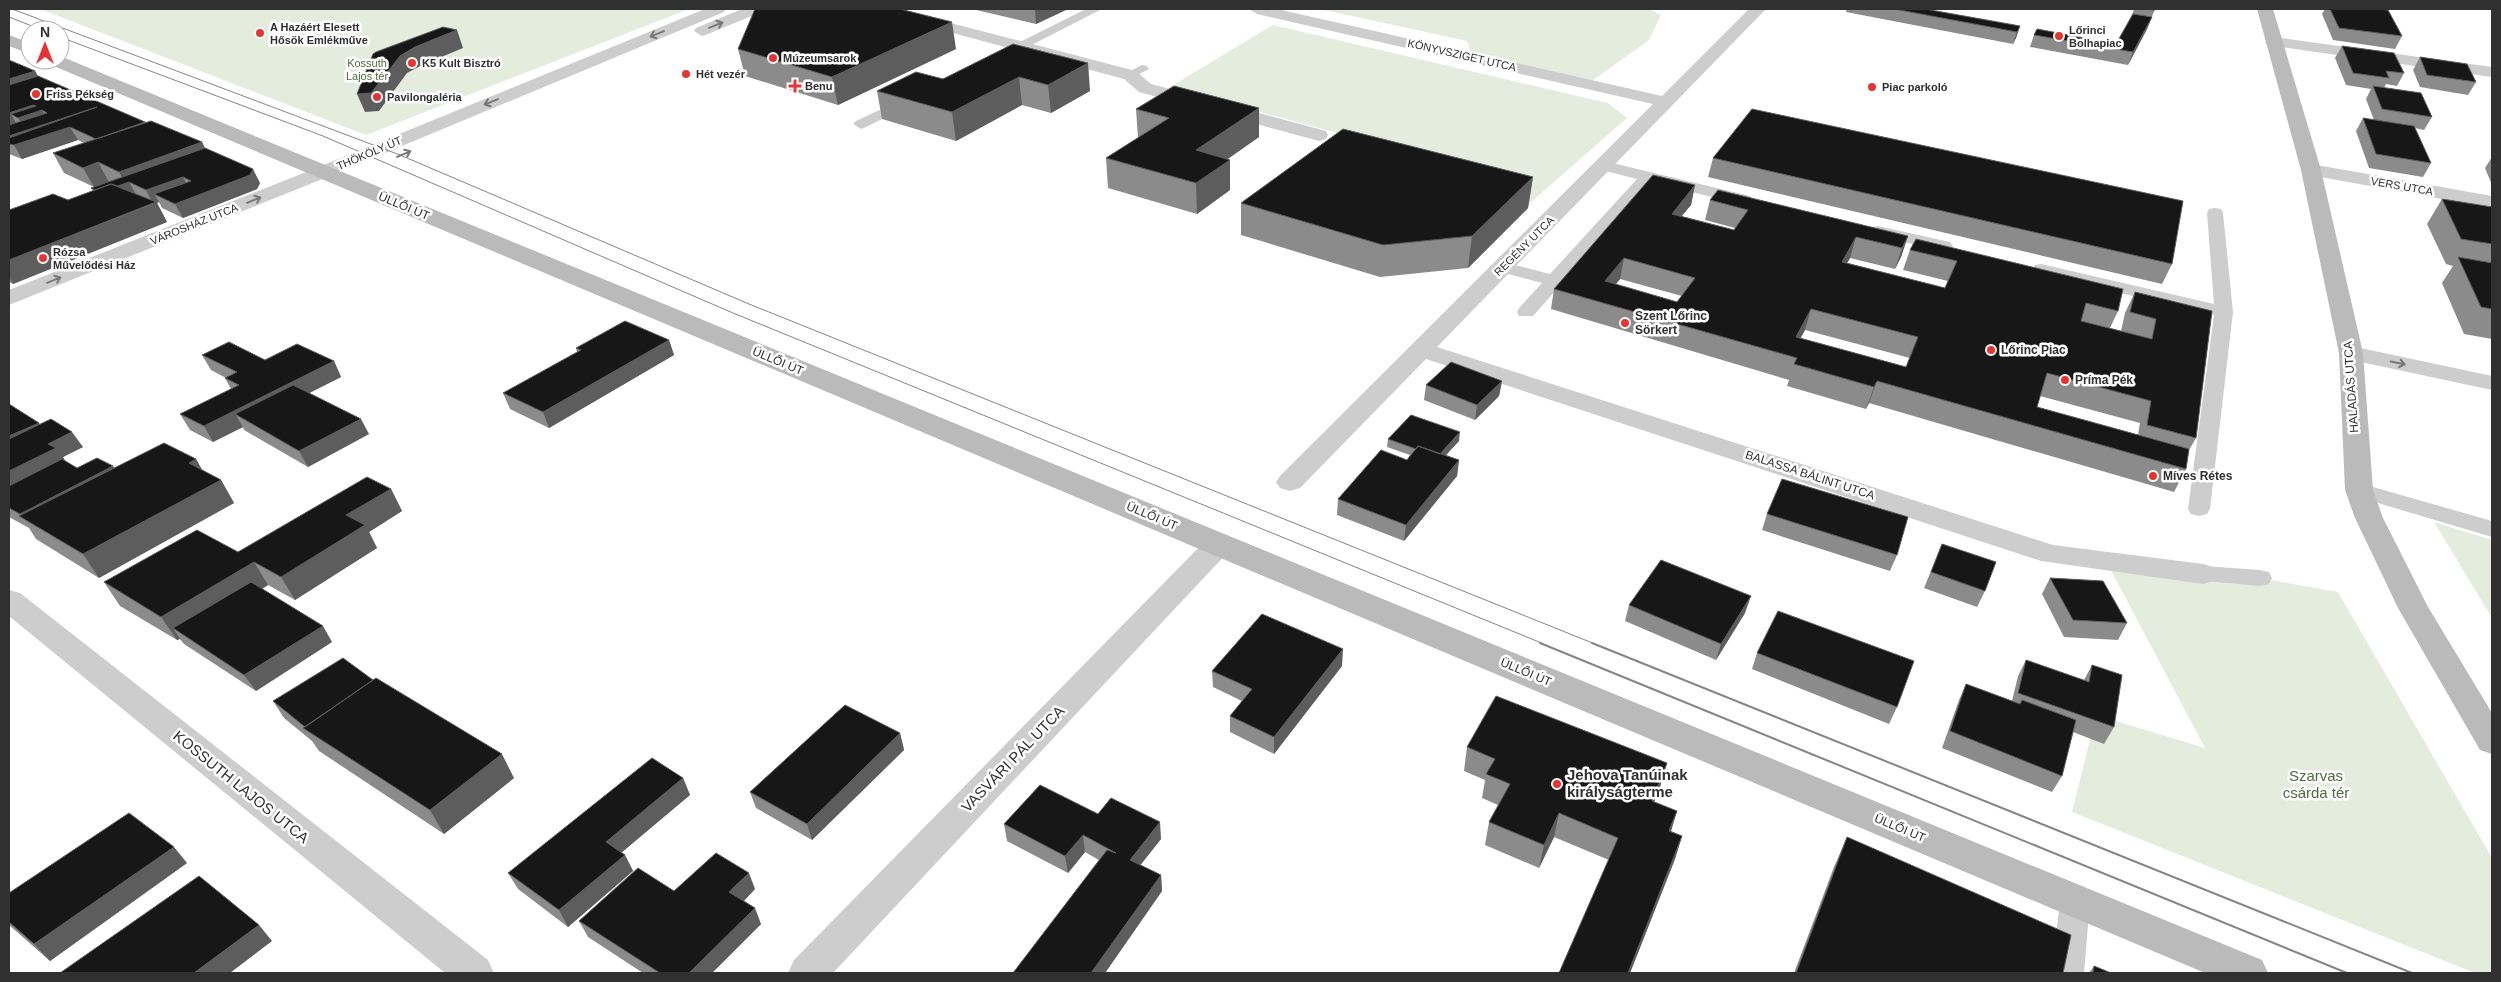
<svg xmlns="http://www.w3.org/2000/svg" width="2501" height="982" viewBox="0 0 2501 982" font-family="Arial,sans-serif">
  <rect width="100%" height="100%" fill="#fff"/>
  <path fill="#e4ecde" d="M40,9H689L366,135Z
    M1320,9H1649L1661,15L1649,40L1588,84L1473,58L1467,41Z
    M1273,25L1608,103L1627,118L1530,203L1347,155L1344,135L1170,87Z
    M2434,522L2492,540V618Z
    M2106,561L2260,578L2338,592L2492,858V973H2475L2072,812L2096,715L2205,748Z"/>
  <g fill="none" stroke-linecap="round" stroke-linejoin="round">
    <path fill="#cdcdcd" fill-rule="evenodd" d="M1086,9H1102L1004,59H994L992,56Z
      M1142,65L1147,66L1149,69L1130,79L1123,75Z
      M909,96L914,97L916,100L914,103L866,127L861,129L853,124L856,121Z
      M1604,161L1750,196L1752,200L1750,204L1744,205L1652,182L1533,316H1519L1517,312L1519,308L1542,283L1497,271L1494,267L1497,263L1503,262L1550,274L1637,179L1598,169L1596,166L1598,163Z
      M2215,208L2221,209L2223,213L2233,312L2210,509L2207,514L2199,516L2191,514L2188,509L2214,315L2035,273L2032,269L2035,265L2041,264L2214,304L2207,213L2209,209Z
      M1878,226L1950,242L1953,246L1950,250L1944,251L1872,235L1869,231L1872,227Z
      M2359,483L2492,521V537L2351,495L2348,490L2351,485Z
      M2203,566L2260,570L2269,572L2272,578L2269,584L2260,586L2194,580L2191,574L2194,568Z
      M2075,888L2086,892L2090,901L2084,973H2052L2060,901L2064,892Z"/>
    <path fill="#cdcdcd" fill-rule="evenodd" d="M705,9H726L724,12L330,176L9,305V290L316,168Z
      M742,9H763L761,12L708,34L702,36L694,31L696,28Z
      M872,9H897L1136,71L1151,84L1326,131L1328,135L1326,139L1319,141L1139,92L1124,79L874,12Z
      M1249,9H1277L1662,96L1749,9H1766L1437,347L2053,545L2203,564L2213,567L2218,574L2213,581L2203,584L2041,561L1426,359L1300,488L1290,491L1280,488L1276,482L1280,476L1653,104L1257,14Z
      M2273,37L2492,67V77L2267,45L2265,42L2267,39Z
      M2311,164L2492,196V208L2304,174L2301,170L2304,166Z
      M2351,346L2492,376V390L2342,358L2339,353L2342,348Z
      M1219,535L1229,537L1233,544L1229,551L833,973H788L794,960L1209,537Z
      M9,590L20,593L488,960L494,973H445L9,616Z"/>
    <path fill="#bababa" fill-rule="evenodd" d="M2257,9H2273L2321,170L2363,353L2373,490L2383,518L2428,607L2492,713V754L2480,750L2398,608L2355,518L2345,490L2339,353L2301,170Z
      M9,35L30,43V54L9,46Z
      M60,56L2262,960L2268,973H2205L49,64L47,60H60Z"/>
    <path stroke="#858585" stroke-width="1" d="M12,9L400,155L749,304L1595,644
      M9,17L42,30
      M60,37L323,136L733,313L1544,644"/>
    <path stroke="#858585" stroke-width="2" d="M1540,643L2347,973
      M1592,643L2412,973"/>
  </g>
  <path fill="#8b8b8b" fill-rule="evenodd" d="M972,9H1068L1036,24Z
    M1847,9H1925L2020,26L2016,38L2013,44L1846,12Z
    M2134,9H2155L2147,29L2128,65L2030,47L2034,35L2116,44L2132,15Z
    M2325,9H2378L2402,36L2395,49L2333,40L2322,14Z
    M1013,44L1090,91L1051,113L1022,105L956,141L882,119L877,91L943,79Z
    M2342,46L2404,73L2397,86L2386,84L2384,88L2432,117L2424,130L2415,128L2431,163L2423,177L2369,168L2356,131L2363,118L2374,120L2366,99L2371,89L2346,85L2335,58Z
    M738,49H956L838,105L745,76Z
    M2420,57L2476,82L2468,95L2420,87L2413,70Z
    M9,60L35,71L38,76L145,122L202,142L205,148L260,183L257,189L183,218L162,208L159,202L157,203L167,222L13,284L9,282V210L68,200L93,191L91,188L94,187L64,173L53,153L84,143L78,140L22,159L9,154Z
    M1259,108V137L1228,159L1230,190L1197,214L1108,188L1106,158L1138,138L1136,109Z
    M2492,157V185L2485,168Z
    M1713,158L2172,264L2162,284L1708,177Z
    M1533,177L1528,208L1468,268L1380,277L1241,235V203Z
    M1695,185L1691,205L1681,216L1734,230L1735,228L1705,220L1710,200L1908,236L1901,257L1895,269L1850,258L1847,263L1945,288L1948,281L1903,270L1910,250L1916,239L2118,311L2110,328L2121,331L2125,313L2135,292L2212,311L2196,438L2189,450L2186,469L2174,492L1869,403L1866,409L1787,386L1789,380L1551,309L1554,289ZM1620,279L1682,296L1677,302L1616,284ZM1805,330L1910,358L1906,367L1800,338ZM2040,396L2140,423L2138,435L2037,407Z
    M2442,199L2492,207V339L2464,334L2442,283L2453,266L2446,264L2427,224Z
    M669,340L674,355L549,428L510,409L503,393L577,352L576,348Z
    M202,355L265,360L334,361L341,377L309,393L369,434L308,467L244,430L243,427L213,442L190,430L180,414L231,389L225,378H226L211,370Z
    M1502,381L1499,396L1475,420L1424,400L1426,385Z
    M9,404L40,424L83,447L63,457L65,461L77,468H114L196,459L202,470L221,480L234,503L99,578L36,539L29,528L9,517Z
    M1388,439L1459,441L1445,455L1459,460L1457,476L1404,541L1337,515L1338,499L1407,460L1410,455L1387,447Z
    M391,489L402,511L369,532L377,548L295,600L268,585L262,589L332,642L256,691L184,644L180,639L177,640L120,606L104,582L238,552Z
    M1767,514L1897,555L1890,571L1762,530Z
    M1942,544L1985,591L1977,607L1924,588Z
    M2050,578L2127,623L2118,640L2064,637L2042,594Z
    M1629,605L1745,613L1716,660L1625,621Z
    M1757,653L1897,707L1889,724L1752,669Z
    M2026,660L2084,680L2092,665L2114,727L2104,744L2073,732L2062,776L2052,792L1942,748L1959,700L1966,684L2012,701L2018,676Z
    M1342,666L1274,754L1230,732V716L1242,701L1213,687L1212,671Z
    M373,680L514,778L444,834L319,751L312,741L284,718L273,701Z
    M900,733L904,750L812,840L756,808L750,792Z
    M1467,747L1667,763L1660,787L1654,802L1671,831L1682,836L1675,859L1630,973H1559L1609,860L1554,837L1539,868L1485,845L1489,822L1498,805L1482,798L1485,780L1464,771Z
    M683,778L690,795L621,852L625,855L633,871L568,927L518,889L508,873Z
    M1098,814L1161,839L1140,865L1161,875L1162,891L1105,973H1013L1099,860L1085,852L1068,873L1007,841L1004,824Z
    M1847,837L2063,973H1794L1834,867Z
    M187,863L50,961L9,925V893Z
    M755,889L744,901L761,924L712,973H643L588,937L579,921L674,891Z
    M2094,966L2111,973H2089Z"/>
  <path fill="#5d5d5d" d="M1035,9H1068L1036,24Z
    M2152,17L2147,29L2128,65L2133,52Z
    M952,22L956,49L838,105L832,77Z
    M2020,26L2016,38L2013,44L2017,32Z
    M457,30L463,48L422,65L407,73L379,111L365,112L357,94L400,56L415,47Z
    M1088,63L1090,91L1051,113L1048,85Z
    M35,71L45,89L9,96V79Z
    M1019,77L1022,105L956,141L952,112Z
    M33,105L37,112L42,110L49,123L97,107L70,127L78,140L22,159L14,145L9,144V136L26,131L18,118L11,114L17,125L9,128V113Z
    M1259,108V137L1197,180L1196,150Z
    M202,142L211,161L129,182L137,196L100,192L125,183L119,172Z
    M1230,160V190L1197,214L1196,183Z
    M98,162L109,182L94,187L83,168Z
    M253,169L260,183L257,189L183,218L175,204Z
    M183,177L190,190L154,194L159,202L157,203L167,222L13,284L9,277V260L153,204L146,190Z
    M1533,177L1528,208L1468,268L1472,236Z
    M1695,185L1691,205L1667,234L1672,214Z
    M1908,236L1901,257L1895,269L1902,248Z
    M1856,237L1850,258L1836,282L1842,262Z
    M1624,258L1620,279L1601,302L1605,281Z
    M1811,309L1805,330L1791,357L1796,337Z
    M669,340L674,355L549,428L543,412Z
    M334,361L341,377L250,423L235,414L243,427L213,442L204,426Z
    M1502,381L1499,396L1475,420L1477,405Z
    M1877,381L1869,403L1866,409L1874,387Z
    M361,419L369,434L308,467L299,451Z
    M39,423L49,439L9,457V436Z
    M72,432L83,447L63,457L67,464L9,492V471L48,444Z
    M1460,432L1459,441L1437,465L1438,457Z
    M196,459L209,482L189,463Z
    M1459,460L1457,476L1404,541L1406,525Z
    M113,466L124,482L23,518L20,514Z
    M221,480L234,503L99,578L83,554Z
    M391,489L402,511L369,532L377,548L295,600L281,577L346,515Z
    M254,562L268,585L185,636L173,628L180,639L177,640L161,617Z
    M1751,596L1745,613L1716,660L1721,644Z
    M323,626L332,642L256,691L244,675Z
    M1343,649L1342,666L1274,754V737Z
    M900,733L904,750L812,840L807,824Z
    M502,754L514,778L444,834L430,810Z
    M1667,763L1660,787L1645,825L1652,801Z
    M683,778L690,795L614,859L606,842Z
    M1677,811L1670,835L1669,831Z
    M1559,813L1554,837L1539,868L1544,845Z
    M1160,822L1161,839L1131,877L1130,860Z
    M1083,835L1085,852L1068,873L1065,856Z
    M1682,836L1675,859L1630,973H1628Z
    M174,847L187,863L50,961L34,944Z
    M625,855L633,871L568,927L559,910Z
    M749,873L755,889L736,909L729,892Z
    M1161,875L1162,891L1105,973H1091Z
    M755,908L761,924L712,973H689Z
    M259,925L272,941L230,973H194Z"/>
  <path fill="#171717" stroke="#5d5d5d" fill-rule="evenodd" d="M755,9H900L952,22L832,77L738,49Z
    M1894,9H1925L2020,26L2017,32Z
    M2144,9H2155V10Z
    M2330,9H2378L2388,10L2402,36L2339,28Z
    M2133,14L2152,17L2133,52L2034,35L2037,29L2116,44Z
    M443,27L457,30L415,47L400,56L371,93L357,94L373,54L376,52Z
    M1013,44L1088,63L1048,85L1019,77L952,112L877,91L916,72L943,79Z
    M2342,46L2394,53L2404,73L2386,71L2389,78L2353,73Z
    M2420,57L2467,64L2476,82L2427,75Z
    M9,60L35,71L9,79Z
    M38,76L145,122L96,139L70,127L14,145L9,144V138L97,107L9,136V125L47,113L42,110L18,118L11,114L36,106L33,105L9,113V85Z
    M1174,86L1259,108L1196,150L1230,160L1196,183L1106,158L1169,118L1136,109Z
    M2373,86L2421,93L2432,117L2382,109Z
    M1752,109L2183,201L2172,264L1713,158Z
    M2363,118L2414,126L2431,163L2376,154Z
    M151,121L202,142L119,172L98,162L83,168L53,153Z
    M1343,129L1533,177L1472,236L1383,245L1241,203Z
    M205,148L253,169L250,175L175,204L154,194L191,181L183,177L146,190L129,182L118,186L111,184L95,190L91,188Z
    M1653,175L1695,185L1672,214L1734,230L1748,210L1710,200L1718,190L1908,236L1902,248L1856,237L1842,262L1945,288L1957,261L1910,250L1916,239L2123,289L2118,311L2086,303L2081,321L2152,339L2156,319L2130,312L2135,292L2212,311L2196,438L2147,425L2151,401L2047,373L2037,407L2189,449L2186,469L1877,381L1874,387L1794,364L1797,358L1554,289ZM1624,258L1695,278L1677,302L1605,281ZM1811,309L1918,337L1906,367L1796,337Z
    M111,184L156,202L9,260V210L53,194L68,200Z
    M2442,199L2492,207V244L2461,239Z
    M2458,257L2492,263V309L2481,307Z
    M625,321L669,340L543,412L503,393L581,350L576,348Z
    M229,342L265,360L297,344L334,361L204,426L180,414L239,385L225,378L237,372L202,355Z
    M1451,362L1502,381L1477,405L1426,385Z
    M293,385L361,419L299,451L235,414Z
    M9,404L39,423L9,436Z
    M1411,415L1460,432L1440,454L1418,446L1416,449L1388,439Z
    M51,419L72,432L48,444L56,448L9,471V439Z
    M164,443L196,459L189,463L221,480L83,554L19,516Z
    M1418,446L1459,460L1406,525L1338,499L1381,450L1407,460Z
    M97,458L113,466L20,514L9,508V486L62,459L77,468Z
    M367,477L391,489L346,515L365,525L281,577L254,562L161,617L104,582L197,530L238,552Z
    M1782,479L1908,517L1897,555L1767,514Z
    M1942,544L1996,562L1985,591L1931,572Z
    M1661,560L1751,596L1721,644L1629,605Z
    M2050,578L2103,581L2127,623L2073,620Z
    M251,582L323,626L244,675L173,628Z
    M1778,611L1914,661L1897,707L1757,653Z
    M1262,614L1343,649L1274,737L1230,716L1252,689L1212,671Z
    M343,658L373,680L305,727L273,701Z
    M2026,660L2089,682L2092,665L2122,675L2114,727L2018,693Z
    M376,678L502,754L430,810L303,728Z
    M1966,684L2020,704L2022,700L2076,720L2062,776L1950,731Z
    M1496,696L1667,763L1652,801L1677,811L1669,831L1682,836L1628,973H1559L1618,838L1559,813L1544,845L1489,822L1510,784L1486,774L1495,759L1467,747Z
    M845,705L900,733L807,824L750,792Z
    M652,758L683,778L606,842L625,855L559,910L508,873Z
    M1040,785L1098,814L1111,798L1160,822L1130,860L1161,875L1091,973H1013L1107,850L1116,853L1083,835L1065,856L1004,824Z
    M129,813L174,847L34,944L9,922V893Z
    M1847,837L2071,935L2063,973H1796Z
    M716,853L749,873L729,892L755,908L689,973H660L579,921L638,868L674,891Z
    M199,876L259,925L194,973H60Z
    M2094,966L2111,973H2093Z"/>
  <defs><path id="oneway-shaft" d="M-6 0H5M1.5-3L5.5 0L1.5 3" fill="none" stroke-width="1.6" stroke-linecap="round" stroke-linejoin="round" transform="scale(1.25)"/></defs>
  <g stroke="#777">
    <use href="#oneway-shaft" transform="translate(716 25) rotate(-22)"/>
    <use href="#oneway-shaft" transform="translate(657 34) rotate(158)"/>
    <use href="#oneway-shaft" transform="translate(491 102) rotate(158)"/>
    <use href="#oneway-shaft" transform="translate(404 154) rotate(-23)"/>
    <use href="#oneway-shaft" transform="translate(254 200) rotate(-22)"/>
    <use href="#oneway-shaft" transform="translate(54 280) rotate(-22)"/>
    <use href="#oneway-shaft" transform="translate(2398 363) rotate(12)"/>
  </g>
  <g fill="#e43434" stroke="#fff" stroke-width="2">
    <circle cx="260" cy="33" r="5"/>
    <circle cx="2059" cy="36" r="5"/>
    <circle cx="773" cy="58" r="5"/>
    <circle cx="412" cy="63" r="5"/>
    <circle cx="686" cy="74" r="5"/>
    <path d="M792.5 78.5h5v5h5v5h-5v5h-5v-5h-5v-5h5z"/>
    <circle cx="1872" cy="87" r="5"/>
    <circle cx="36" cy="94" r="5"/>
    <circle cx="377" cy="97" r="5"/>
    <circle cx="43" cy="258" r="5"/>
    <circle cx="1625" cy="323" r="5"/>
    <circle cx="1991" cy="350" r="5"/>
    <circle cx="2065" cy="380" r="5"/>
    <circle cx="2153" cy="476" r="5"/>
    <circle cx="1557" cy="784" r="5"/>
  </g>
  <g text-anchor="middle" stroke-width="5" stroke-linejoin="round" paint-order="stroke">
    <g font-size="11" font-weight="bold" fill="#303030" stroke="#fff" text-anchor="start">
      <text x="270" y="31">A Hazáért Elesett<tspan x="270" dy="13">Hősök Emlékműve</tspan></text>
      <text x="2069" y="34">Lőrinci<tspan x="2069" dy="13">Bolhapiac</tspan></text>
      <text x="783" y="62">Múzeumsarok</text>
      <text x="422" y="67">K5 Kult Bisztró</text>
      <text x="696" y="78">Hét vezér</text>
      <text x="805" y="90">Benu</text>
      <text x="1882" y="91">Piac parkoló</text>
      <text x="46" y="98">Friss Pékség</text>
      <text x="387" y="101">Pavilongaléria</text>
      <text x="53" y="256">Rózsa<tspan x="53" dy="13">Művelődési Ház</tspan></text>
    </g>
    <g font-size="11" fill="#303030" stroke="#fff">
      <text transform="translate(1462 55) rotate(13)" y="4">KÖNYVSZIGET UTCA</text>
      <text transform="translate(369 153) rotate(-23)" y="4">THÖKÖLY ÚT</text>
      <text transform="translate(2402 186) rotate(10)" y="4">VERS UTCA</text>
      <text transform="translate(194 224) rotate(-22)" y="4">VÁROSHÁZ UTCA</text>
      <text transform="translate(1524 246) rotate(-45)" y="4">REGÉNY UTCA</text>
    </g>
    <g font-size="11" fill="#4f6b3d" stroke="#fff">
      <text x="367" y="67">Kossuth<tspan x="367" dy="13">Lajos tér</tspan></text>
    </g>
    <g font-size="12" fill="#303030" stroke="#fff">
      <text transform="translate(404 206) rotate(23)" y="4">ÜLLŐI ÚT</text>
      <text transform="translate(778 361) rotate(23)" y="4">ÜLLŐI ÚT</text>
      <text transform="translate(2351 387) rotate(-94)" y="4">HALADÁS UTCA</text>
      <text transform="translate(1810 475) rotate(18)" y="4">BALASSA BÁLINT UTCA</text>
      <text transform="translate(1152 516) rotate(23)" y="4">ÜLLŐI ÚT</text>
      <text transform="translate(1526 672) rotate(23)" y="4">ÜLLŐI ÚT</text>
      <text transform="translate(1900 828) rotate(23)" y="4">ÜLLŐI ÚT</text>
    </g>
    <g font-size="12" font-weight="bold" fill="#303030" stroke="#fff" text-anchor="start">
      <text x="1635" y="320">Szent Lőrinc<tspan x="1635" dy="14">Sörkert</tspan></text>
      <text x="2001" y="354">Lőrinc Piac</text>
      <text x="2075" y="384">Príma Pék</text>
      <text x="2163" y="480">Míves Rétes</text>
    </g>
    <g font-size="15" fill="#303030" stroke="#fff">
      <text transform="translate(1013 759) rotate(-46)" y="5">VASVÁRI PÁL UTCA</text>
      <text transform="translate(241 787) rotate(39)" y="5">KOSSUTH LAJOS UTCA</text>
    </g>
    <g font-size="15" font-weight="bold" fill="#303030" stroke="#fff" text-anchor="start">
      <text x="1567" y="780">Jehova Tanúinak<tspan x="1567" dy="17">királyságterme</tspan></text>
    </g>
    <g font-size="15" fill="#4f6b3d" stroke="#fff">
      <text x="2316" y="781">Szarvas<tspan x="2316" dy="17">csárda tér</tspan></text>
    </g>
  </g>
  <rect width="2501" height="982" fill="none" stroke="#303030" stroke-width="20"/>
  <g transform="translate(45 45)"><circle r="24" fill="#ffffff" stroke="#acacac"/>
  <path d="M0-4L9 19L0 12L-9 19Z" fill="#e43434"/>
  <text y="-8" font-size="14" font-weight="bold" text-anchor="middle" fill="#303030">N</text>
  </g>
</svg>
